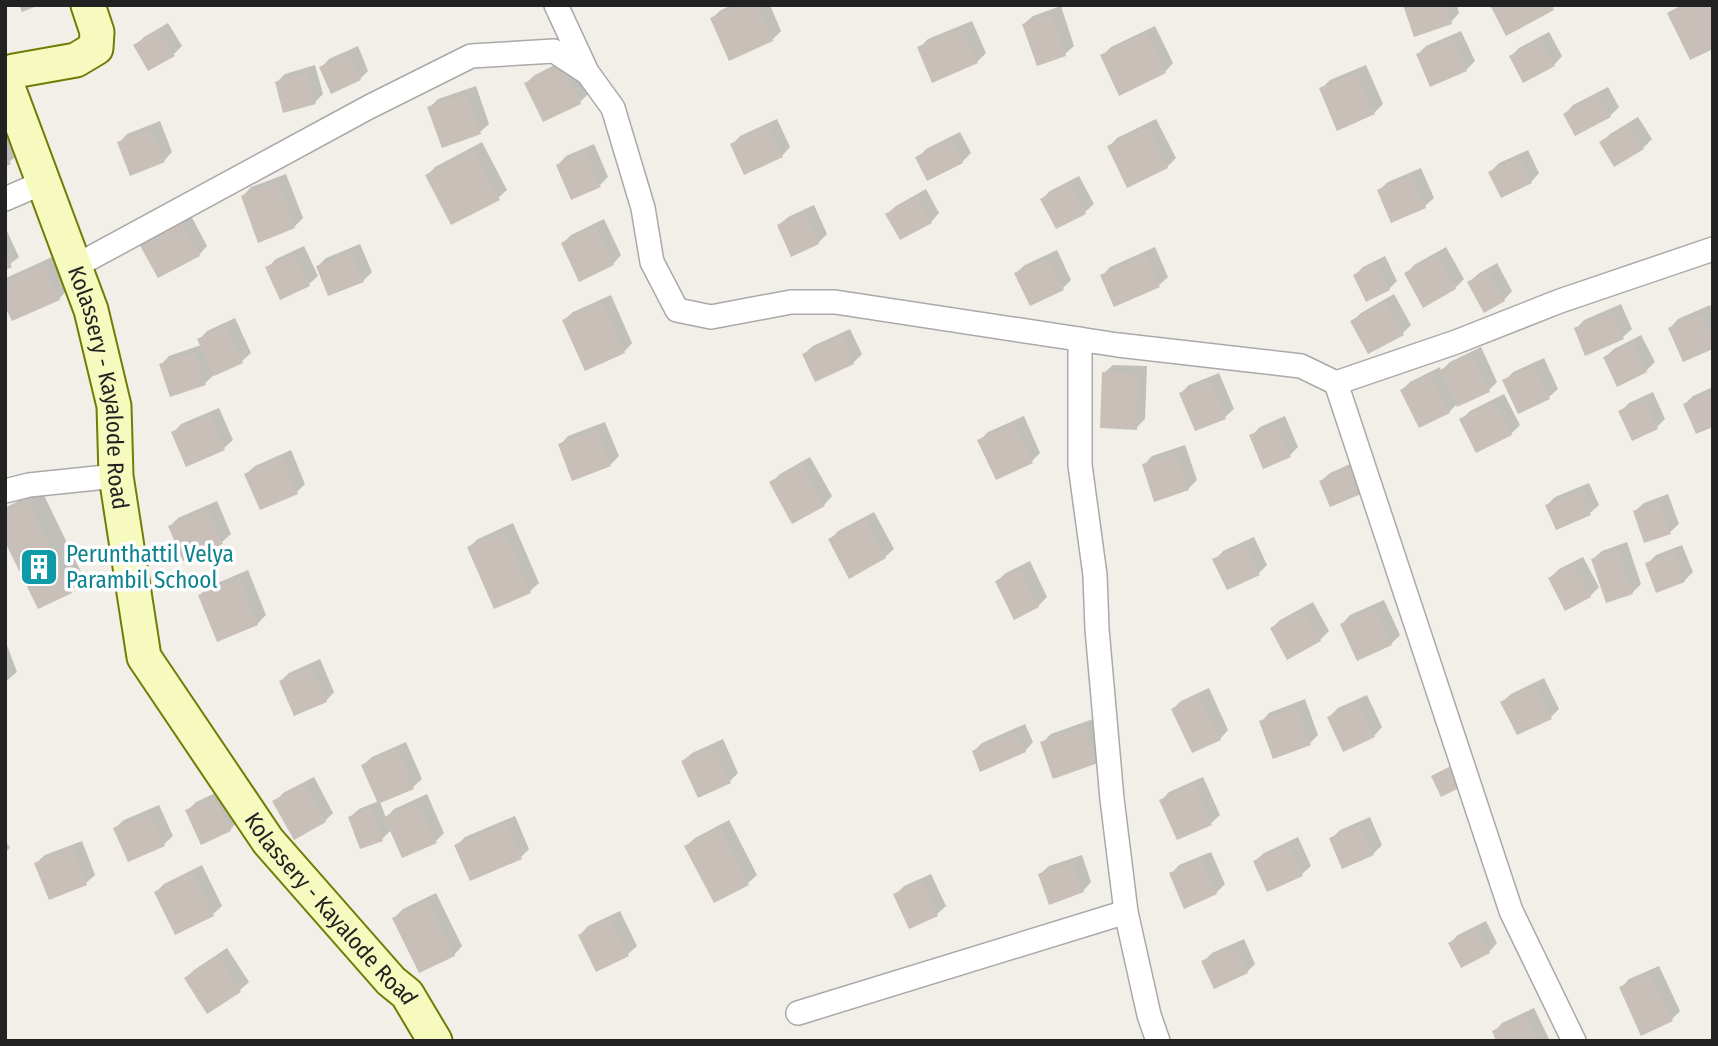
<svg xmlns="http://www.w3.org/2000/svg" width="1718" height="1046" viewBox="0 0 1718 1046" font-family="'Fira Sans Condensed',sans-serif">
  <rect width="100%" height="100%" fill="#f2efe9"/>
  <path fill="#0003" d="M732,5H770L781,31L772,40L712,18L721,10Z
    M1405,5H1457L1459,13L1451,22Z
    M1061,6L1074,46L1065,54L1038,64L1024,24L1033,16Z
    M972,21L986,53L977,62L919,48L928,39Z
    M168,23L182,46L174,54L135,46L144,37Z
    M1155,26L1173,63L1165,72L1102,56L1111,47Z
    M1461,31L1475,61L1466,70L1418,54L1426,46Z
    M1549,32L1562,56L1554,65L1511,56L1519,48Z
    M358,46L368,71L360,79L321,68L329,59Z
    M570,57L588,94L580,102L526,83L535,75Z
    M315,65L323,94L315,102L277,82L285,74Z
    M1366,65L1383,104L1374,113L1321,89L1330,80Z
    M476,86L489,124L480,132L443,145L429,108L438,99Z
    M1608,87L1619,107L1610,116L1565,114L1573,105Z
    M1638,117L1652,139L1643,148L1601,143L1610,134Z
    M777,119L790,147L782,156L732,145L740,136Z
    M1156,119L1176,158L1167,167L1109,147L1117,138Z
    M160,121L172,152L164,161L119,143L127,134Z
    M5,127L19,154L5,165Z
    M960,132L971,153L962,162L918,158L926,149Z
    M482,142L507,190L498,198L427,176L435,167Z
    M594,144L608,177L600,185L558,165L566,156Z
    M1528,150L1539,173L1531,182L1490,172L1499,163Z
    M1421,168L1434,198L1425,206L1379,190L1388,182Z
    M286,174L303,218L294,227L243,196L251,187Z
    M1079,176L1094,204L1085,212L1057,227L1042,199L1050,191Z
    M926,189L939,213L931,222L887,214L896,206Z
    M814,205L827,234L818,243L792,254L779,225L788,217Z
    M189,212L207,246L199,255L140,242Z
    M604,219L621,255L613,264L563,243L571,235Z
    M5,227L19,257L5,268Z
    M360,244L372,272L363,281L318,266L326,258Z
    M304,246L318,276L309,284L267,268L276,259Z
    M1155,247L1168,277L1159,285L1102,276L1110,267Z
    M1446,247L1464,279L1455,288L1406,274L1414,265Z
    M1057,250L1071,280L1063,288L1016,273L1025,265Z
    M1385,256L1397,281L1389,289L1355,275L1363,267Z
    M52,257L67,290L59,299L5,303L6,278Z
    M1497,263L1512,291L1504,300L1469,282L1478,274Z
    M1394,294L1411,325L1403,333L1352,321L1361,313Z
    M611,295L632,343L624,352L564,320L573,312Z
    M1621,304L1632,329L1623,337L1576,329L1584,320Z
    M1710,305L1713,311V347L1670,328L1678,319Z
    M235,318L251,353L242,361L214,375L205,383L161,365L169,356L201,345L199,340L207,331Z
    M850,329L862,354L853,363L804,354L813,346Z
    M1641,335L1655,362L1646,371L1605,357L1614,349Z
    M1481,347L1497,382L1489,390L1458,403L1449,412L1402,390L1410,382L1440,367L1441,371L1450,362Z
    M1544,358L1558,389L1549,397L1519,412L1505,381L1513,372Z
    M1113,365L1147,366L1145,419L1136,428L1104,373Z
    M1219,373L1234,409L1225,417L1181,393L1189,385Z
    M1713,387V425L1685,404L1693,396Z
    M1653,392L1665,419L1657,427L1620,412L1629,403Z
    M1504,394L1520,425L1511,434L1461,420L1470,411Z
    M219,408L233,440L224,448L187,465L173,433L181,424Z
    M1024,416L1040,453L1032,461L979,441L988,432Z
    M1285,416L1298,447L1290,455L1251,436L1260,427Z
    M605,422L619,456L610,465L560,445L568,436Z
    M1185,445L1197,480L1188,489L1144,465L1152,456Z
    M291,450L305,484L297,492L246,474L255,466Z
    M810,457L832,496L824,505L771,483L780,474Z
    M1359,460L1360,493L1321,481L1330,473Z
    M1589,483L1599,505L1590,513L1547,505L1555,497Z
    M41,489L84,578L71,591L5,538V508Z
    M1668,494L1679,524L1670,532L1635,511L1644,503Z
    M217,501L231,534L222,542L170,526L178,518Z
    M874,512L894,549L885,557L830,540L838,531Z
    M513,523L539,583L530,591L495,607L469,547L478,539Z
    M1254,537L1267,565L1259,573L1215,560L1223,551Z
    M1627,542L1641,584L1632,593L1593,559L1602,551Z
    M1682,545L1693,572L1684,581L1647,564L1656,555Z
    M1583,557L1599,587L1590,596L1566,608L1550,578L1559,569Z
    M1030,561L1047,597L1038,606L1014,617L997,581L1006,573Z
    M248,570L266,615L257,624L200,595L208,587Z
    M1384,600L1400,635L1391,644L1342,624L1350,615Z
    M1313,602L1329,631L1320,640L1272,628L1280,620Z
    M5,640L17,672L5,682Z
    M320,659L334,692L326,701L281,681L289,673Z
    M1544,678L1559,709L1551,717L1502,702L1511,694Z
    M1209,688L1228,730L1220,739L1173,709L1181,701Z
    M1367,695L1382,727L1374,736L1329,717L1338,708Z
    M1305,699L1318,735L1310,743L1261,722L1269,713Z
    M1093,719L1105,753L1097,762L1042,743L1051,734Z
    M1025,724L1033,742L1025,751H974L982,743Z
    M723,739L738,773L730,781L683,761L692,753Z
    M406,742L422,779L413,787L380,802L386,818L394,809L427,794L444,833L436,841L391,830L382,839L350,817L359,809L379,801L363,765L372,757Z
    M314,777L333,813L325,821L275,802L283,793Z
    M1203,777L1220,815L1211,823L1161,801L1169,792Z
    M224,789L238,821L230,830L188,810L196,802Z
    M159,805L173,836L164,844L115,828L124,820Z
    M515,816L529,849L521,857L456,846L465,837Z
    M1370,817L1382,845L1373,854L1331,839L1340,830Z
    M729,820L757,875L748,883L714,901L686,846L695,838Z
    M1298,837L1311,866L1302,874L1255,861L1264,853Z
    M5,839L10,848L5,852Z
    M82,841L95,875L86,883L50,898L36,863L45,855Z
    M1211,852L1225,884L1216,893L1171,874L1179,865Z
    M1082,855L1091,882L1083,891L1040,874L1049,866Z
    M202,865L222,906L213,914L156,892L164,884Z
    M931,874L946,906L937,914L910,927L895,895L904,886Z
    M436,893L462,946L454,955L394,918L403,909Z
    M620,911L637,946L628,954L597,970L580,935L588,926Z
    M1486,921L1497,943L1489,952L1450,943L1458,935Z
    M1244,939L1255,964L1247,972L1203,962L1212,953Z
    M227,948L249,982L240,990L208,1011L186,978L194,970Z
    M1659,966L1680,1011L1672,1019L1621,988L1629,979Z
    M1534,1008L1550,1041H1492L1497,1039L1494,1032L1502,1023Z"/>
  <path fill="#c7bfb8" d="M19,5H39L22,12Z
    M740,5H758L773,41L729,61L710,18Z
    M1403,5H1446L1452,24L1414,37Z
    M1490,5H1552L1554,10L1506,36Z
    M1682,5H1713V49L1690,60L1667,13Z
    M1052,14L1066,56L1037,66L1022,24Z
    M964,28L978,63L932,83L917,47Z
    M159,30L175,56L148,71L133,45Z
    M1146,33L1166,73L1119,96L1100,55Z
    M1453,38L1467,71L1430,87L1416,54Z
    M1540,39L1555,66L1523,83L1509,56Z
    M349,54L361,80L331,94L319,67Z
    M562,65L581,104L543,122L524,83Z
    M307,72L316,104L283,113L275,82Z
    M1357,72L1375,114L1337,131L1319,88Z
    M467,93L481,134L442,148L427,107Z
    M1599,94L1611,117L1575,136L1563,114Z
    M1629,124L1644,149L1614,167L1599,142Z
    M768,126L783,157L744,175L730,144Z
    M1148,126L1168,168L1127,188L1107,146Z
    M152,129L165,162L130,176L117,142Z
    M952,139L963,163L927,181L915,157Z
    M473,150L500,200L451,225L425,175Z
    M585,151L601,187L571,200L556,165Z
    M5,152L11,164L5,167Z
    M1519,157L1532,183L1501,198L1488,172Z
    M1412,175L1426,208L1391,223L1377,190Z
    M278,181L295,228L258,243L241,196Z
    M1070,183L1086,214L1056,229L1040,199Z
    M917,196L932,223L900,240L885,214Z
    M805,212L819,244L791,257L777,225Z
    M180,219L200,256L158,278L138,242Z
    M595,226L614,265L579,282L561,243Z
    M352,252L364,282L328,296L316,266Z
    M5,253L12,267L5,270Z
    M295,254L310,286L280,300L265,267Z
    M1146,255L1160,287L1114,307L1100,275Z
    M1437,255L1456,289L1423,308L1404,273Z
    M1049,257L1064,290L1030,306L1014,273Z
    M1376,263L1390,290L1366,302L1353,275Z
    M44,265L60,300L12,321L5,307V282Z
    M1488,271L1505,301L1484,313L1467,282Z
    M1386,301L1404,335L1368,354L1350,321Z
    M602,302L625,353L585,371L562,320Z
    M1612,311L1624,339L1585,356L1574,328Z
    M1702,313L1713,338V349L1683,362L1668,328Z
    M226,325L243,363L214,376L197,339Z
    M842,336L854,364L815,382L802,354Z
    M1633,343L1647,372L1617,387L1603,357Z
    M195,352L206,385L170,397L159,364Z
    M1472,355L1490,392L1457,407L1440,370Z
    M1535,365L1550,399L1518,414L1502,380Z
    M1102,372L1139,374L1137,430L1100,428Z
    M1431,374L1450,413L1419,428L1400,390Z
    M1210,380L1226,419L1195,431L1179,393Z
    M1713,391V427L1696,434L1683,404Z
    M1645,399L1658,429L1632,441L1618,411Z
    M1495,401L1512,435L1476,453L1459,419Z
    M210,415L225,450L186,467L171,432Z
    M1015,423L1033,463L996,480L977,440Z
    M1276,424L1291,457L1263,469L1249,435Z
    M597,429L611,466L572,481L558,444Z
    M1177,453L1189,490L1154,502L1142,464Z
    M282,457L298,494L260,510L244,474Z
    M802,464L825,506L792,524L769,482Z
    M1350,468L1361,494L1330,507L1319,481Z
    M1581,490L1591,515L1556,530L1545,505Z
    M28,501L72,593L38,609L5,542V512Z
    M1659,501L1671,534L1644,543L1633,511Z
    M208,509L223,544L183,561L168,526Z
    M865,519L886,558L849,579L828,539Z
    M505,531L531,593L494,609L467,547Z
    M1245,544L1260,575L1227,590L1212,559Z
    M1618,550L1633,594L1606,603L1591,559Z
    M1674,552L1685,582L1656,593L1645,563Z
    M1574,564L1591,597L1565,611L1548,578Z
    M1021,569L1039,607L1014,620L995,581Z
    M240,578L258,625L217,642L198,595Z
    M1376,608L1392,645L1357,661L1340,624Z
    M1304,610L1321,641L1287,660L1270,628Z
    M311,667L327,702L294,716L279,681Z
    M1535,685L1552,719L1517,735L1500,702Z
    M1200,695L1221,740L1192,753L1171,709Z
    M1358,702L1375,737L1343,752L1327,717Z
    M1296,707L1311,745L1273,759L1259,721Z
    M1084,726L1098,763L1053,779L1040,742Z
    M1017,731L1026,752L980,772L972,751Z
    M714,746L731,783L698,798L681,761Z
    M398,749L414,789L378,804L361,765Z
    M1453,765L1463,786L1441,797L1431,776Z
    M305,784L326,822L294,840L272,801Z
    M1194,784L1212,825L1177,840L1159,800Z
    M215,797L231,831L201,845L185,810Z
    M418,802L437,843L402,858L384,817Z
    M371,808L383,841L360,849L348,817Z
    M151,812L165,846L128,862L113,828Z
    M506,823L522,859L470,881L454,845Z
    M1361,825L1374,855L1342,869L1329,838Z
    M720,828L749,885L714,903L684,846Z
    M1289,845L1303,876L1267,892L1253,861Z
    M73,848L87,885L49,900L34,863Z
    M1202,859L1217,894L1184,909L1169,873Z
    M1073,862L1084,892L1049,905L1038,874Z
    M193,872L214,916L175,935L154,892Z
    M922,881L938,916L909,929L893,894Z
    M428,901L455,956L419,973L392,918Z
    M611,918L629,956L596,972L578,935Z
    M1477,928L1490,953L1461,968L1448,943Z
    M1235,946L1248,973L1214,989L1201,961Z
    M218,955L241,992L207,1014L184,978Z
    M1650,973L1673,1021L1641,1036L1619,987Z
    M1526,1015L1538,1041H1496L1492,1031Z"/>
  <g fill="none" stroke-linecap="round" stroke-linejoin="round">
    <g stroke="#a9a9a9" stroke-width="26">
      <path id="street" d="M556,5L587,72L613,108L643,208L652,262L677,310L711,317L791,302H835L1118,345L1301,366L1336,383L1456,342L1560,301L1713,249
        M5,199L42,183
        M74,267L369,107L471,56L554,51L586,72
        M1080,339V465L1095,575L1097,629L1112,799L1126,912L1149,1015L1158,1041
        M1336,383L1511,911L1574,1041
        M5,491L29,485L116,476
        M798,1013L1126,912"/>
    </g>
    <g stroke="#707d05" stroke-width="37">
      <g id="secondary">
        <path id="s1" d="M88,5L97,32L96,48L76,60L14,71L6,82L91,310L114,406L116,476L144,657L268,841L391,981L407,994L435,1041"/>
      </g>
    </g>
    <use href="#street" stroke="#fff" stroke-width="23"/>
    <use href="#secondary" stroke="#f7fabf" stroke-width="33"/>
  </g>
  <defs>
    <g id="building-square" transform="scale(2.0125)"><rect x="-9" y="-9" width="18" height="18" rx="4" fill="#0f9aa8" stroke="#fff"/><path d="M-4-6H4V6H1V3H-1V6H-4ZM-2.5-4.3h1.7v1.8h-1.7ZM.8-4.3h1.7v1.8H.8ZM-2.5-1h1.7V.8h-1.7ZM.8-1h1.7V.8H.8Z" fill="#fff"/></g>
  </defs>
  <g fill-rule="evenodd">
    <use href="#building-square" x="39" y="567"/>
  </g>
  <g text-anchor="middle" stroke-width="7" stroke-linejoin="round" paint-order="stroke">
    <g font-size="23" fill="#222" stroke="#fff">
      <text dy="8" stroke="none"><textPath href="#s1" startOffset="466">Kolassery - Kayalode Road</textPath></text>
      <text dy="8" stroke="none"><textPath href="#s1" startOffset="1054">Kolassery - Kayalode Road</textPath></text>
    </g>
    <g font-size="23" fill="#0d838f" stroke="#fff" text-anchor="start">
      <text x="66" y="562">Perunthattil Velya<tspan x="66" dy="26">Parambil School</tspan></text>
    </g>
  </g>
  <rect width="1718" height="1046" fill="none" stroke="#222222" stroke-width="14"/>
</svg>
